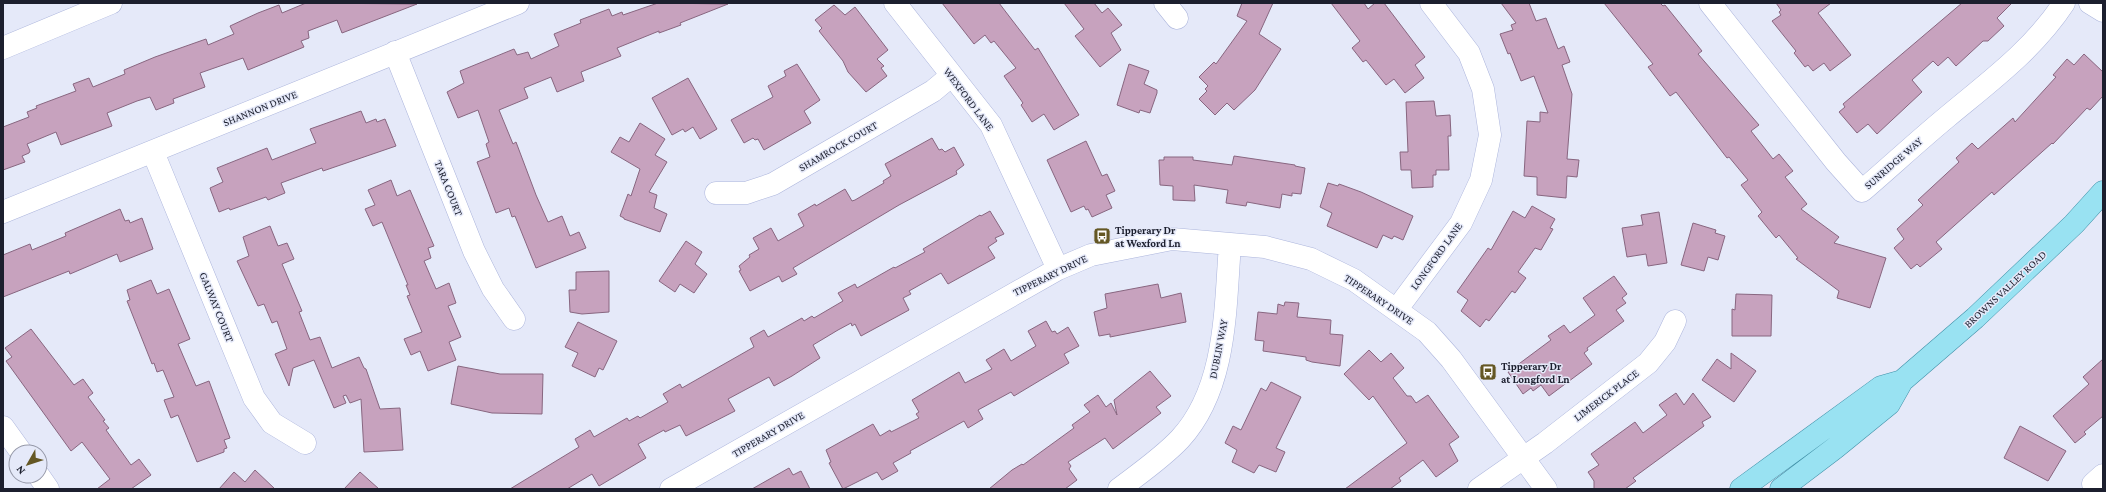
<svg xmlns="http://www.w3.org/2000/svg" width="2106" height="492" viewBox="0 0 2106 492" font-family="'Crimson Pro',serif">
  <rect width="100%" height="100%" fill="#e5e9f9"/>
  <path fill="#c7a2be" stroke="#886680" d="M306,3L417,4L342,33L337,20L308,31L309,38L301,41L304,47L248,70L243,58L200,73L205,87L173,99L174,103L156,110L150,97L137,101L107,113L112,126L61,145L56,132L27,144L30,151L29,153L22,156L25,162L3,170V127L29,117L27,112L37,108L36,106L76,91L73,84L89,78L93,87L125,74L124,70L155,57L206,39L208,45L234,34L230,26L258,13L279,5L282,13Z
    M658,3L728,4L680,23L681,25L659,33V31L617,48L621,56L581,72L584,81L557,92L551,77L524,88L528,98L499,110L513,144L516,142L536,195L548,222L562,216L570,236L579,232L586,248L536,268L515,216L512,217L509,208L496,213L489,194L477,162L490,157L486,144L489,142L478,110L458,118L447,92L464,83L460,71L514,49L517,55L528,52L531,59L559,46L554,34L581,23L580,20L609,9L612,16L622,12L623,15Z
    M942,3H999L1035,50L1038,48L1079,115L1054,130L1044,114L1032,122L1021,105L1023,103L1004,76L1016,68L994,41L991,43L985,35L974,44Z
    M1064,3H1094L1102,13L1108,8L1122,25L1111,33L1121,50L1100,67L1075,36L1084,29Z
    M1242,3H1273L1259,34L1281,49L1255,90L1234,110L1227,103L1215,115L1199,99L1207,91L1205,89L1208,86L1199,77L1214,62L1216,64L1247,21L1237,16Z
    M1331,3H1364L1368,9L1375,3H1384L1425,57L1415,65L1424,78L1405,93L1394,79L1386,85L1366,60L1363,62L1352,48L1360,41Z
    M1501,3H1529L1536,21L1546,18L1558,49L1564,46L1570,62L1562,65L1572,94L1567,159L1579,160L1577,177L1567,176L1566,198L1537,195V177L1524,176L1527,121L1540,122V112L1548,113L1534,76L1521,81L1510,53L1508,54L1500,34L1513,30L1511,25L1516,23Z
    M1604,3H1660L1663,6L1665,5L1702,51L1698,54L1759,125L1751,131L1773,159L1779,154L1793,171L1785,177L1807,204L1801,209L1839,237L1834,243L1886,258L1870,308L1837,298L1839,291L1796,259L1798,258L1779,235L1776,238L1758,216L1762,212L1741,185L1748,180L1729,157L1727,158L1676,92L1670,96L1648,67L1653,64Z
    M1776,3H1831L1818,13L1851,55L1830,71L1824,63L1813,71L1808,65L1805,67L1794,53L1796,51L1772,21L1781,15L1779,12L1781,10Z
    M1962,3H2012L1997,18L2004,26L1988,41H1983L1956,66L1948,57L1938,66L1933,61L1912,80L1922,92L1877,134L1868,124L1857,133L1839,112L1845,107L1843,104Z
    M834,5L845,15L855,7L888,50L877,59L884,66L881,68L887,76L866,92L848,72L843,61L819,31L822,28L815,20Z
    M2084,54L2103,72V96L2090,110L2087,108L2053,144L2052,143L1994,195L1992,192L1936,242L1942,249L1920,267L1917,264L1911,269L1894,248L1904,239L1897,229L1923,205L1918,200L1959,162L1956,158L1972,143L1978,149L2013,118L2015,122L2056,77L2053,75L2067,59L2074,65Z
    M797,64L820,100L804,111L811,123L764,150L758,139L755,140L753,138L744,143L731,120L773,97L768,86L786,76L784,71Z
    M1129,64L1149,71L1144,84L1157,90V93L1150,113L1140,110L1139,113L1117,105Z
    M688,78L717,129L700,139L693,127L685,132L683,129L672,135L652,98Z
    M1434,101L1436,116L1450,115L1451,136H1448L1449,170H1436V175H1433V187L1412,188L1411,170H1401L1400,152H1408L1406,102Z
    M361,111L366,123L376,119L377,122L385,119L396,146L323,171L322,168L281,183L285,193L268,200L266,197L230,210L229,208L219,212L211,191L210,188L223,182L217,168L267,148L272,160L313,144L316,143L310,129Z
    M640,123L665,139L655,155L667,162L649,192L657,195L654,208L667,214L660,232L624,219V218L620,216L628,194L631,196L640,169L611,152L620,137L629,142Z
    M932,138L939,150L942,149L945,152L954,147L964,165L956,171L957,174L899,205L793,268L797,274L782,282L779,276L750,291L739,271L741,270L739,266L750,257L749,255L759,249L753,238L771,228L778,241L804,226L798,214L815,204L816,206L845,189L852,201L855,200L884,183L883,181L891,176L885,164Z
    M1086,141L1102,176L1107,174L1115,191L1106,195L1112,208L1092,217L1088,209L1086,210L1084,206L1071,212L1047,160Z
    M1234,156L1295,165V166L1305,168L1301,194L1292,193V196L1282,194L1280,208L1247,202L1246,206L1226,203L1228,190L1194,185L1195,201L1173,200V186L1160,185L1159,160H1164V157H1193V160L1232,165Z
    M391,180L397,196L410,190L434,246L428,248L431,258L424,261L436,289L449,283L456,303L448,306L461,337L449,342L456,360L428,371L420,351L411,355L404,339L422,332L407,296L410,295L406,285H408L382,222L373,226L365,209L375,205L368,190Z
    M1328,183L1338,186L1339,184L1361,192L1413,216L1403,240L1394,236L1392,239L1383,235L1377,248L1327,226L1332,213L1320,207Z
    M1532,206L1555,219L1550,228L1553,229L1541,250L1535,248L1518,272L1526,278L1515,293L1512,291L1489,321L1486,319L1480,327L1461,311L1468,300L1457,292L1488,248L1491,250L1513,211L1525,218Z
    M120,209L125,221L129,220L130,223L142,218L153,249L120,262L117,254L70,274L69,271L3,297V255L30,244L32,250L66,236L65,233Z
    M990,211L1004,234L995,238L997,241L988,247L995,258L948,284L941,273L909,291L911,294L903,298L909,310L861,336L855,324L852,326L851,323L838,330L813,345L820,358L792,376L774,386L769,377L728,399L735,411L686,436L680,425L665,432L664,430L638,444L646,458L599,486L592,474L567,489H510L579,447L575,439L590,430L594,437L627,418L629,421L638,416L640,418L668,402L663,394L680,384L682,388L754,347L750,338L764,330L768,337L802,318L804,321L812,316L814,318L843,301L838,293L855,284L857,288L894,267L895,268L925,252L923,249L980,215L981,216Z
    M1659,212L1667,263L1648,266L1646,254L1627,257L1622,228L1643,225L1641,215Z
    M1693,223L1716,230L1715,233L1725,236L1718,260L1708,257L1704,271L1681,265Z
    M270,226L278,246L287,243L294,259L282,264L302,311L299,312L310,340L320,337L332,368L359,357L364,368L366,369L380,409L400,408L403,450L364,452L361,399L350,403L346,395L343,396L346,403L334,408L314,360L293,368L289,386L275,354L287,349L277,321L272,323L264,304L258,306L237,261L249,256L243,237Z
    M686,241L702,252L695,264L707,274L694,293L680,284L675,292L659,281Z
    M609,271V312L582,314L570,312L569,290H576V272Z
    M1614,276L1627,294L1622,298L1626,303L1616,310L1624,321L1587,348L1588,350L1584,353L1592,364L1549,396L1541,385L1533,391L1531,388L1523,394L1508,372L1551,340L1548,336L1564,325L1570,333L1595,315L1583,298Z
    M151,280L157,294L169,289L190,339L178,344L196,386L209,381L230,438L224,440L227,448L224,449V452L197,462L178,415L171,418L164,400L174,397L163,370L157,372L154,363L152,364L127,301L130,300L127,290Z
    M1158,284L1161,298L1181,293L1186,322L1110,337V334L1099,336L1094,312L1107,308L1105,294Z
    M1736,294L1772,295L1771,336H1732V309L1735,310Z
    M1285,302L1299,303L1297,317L1331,320L1330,334L1343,335L1340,366L1312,362L1306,360V357L1263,351L1264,341L1255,340L1258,312L1277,314L1278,304L1284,306Z
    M1046,321L1052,332L1055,331L1057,334L1068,327L1079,346L1064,354L1069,363L1014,396L1011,392L978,410L983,419L968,428L964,421L910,451L911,453L893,463L898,471L882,480L877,472L843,489L829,463L831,462L826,450L873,424L880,436L890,430L891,432L919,418L916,414L919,412L912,400L959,372L965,383L992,369L986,360L1004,349L1011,361L1036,346L1028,331Z
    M578,322L617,341L603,370L599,368L595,377L572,366L578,353L565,347Z
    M31,329L74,385L83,379L93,393L88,397L105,420L103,421L109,428L106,430L131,465L139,459L151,475L131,489H97L110,479L82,442L71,451L6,361L12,357L5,348Z
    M1369,350L1381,362L1391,353L1404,368L1393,378L1407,396H1411L1416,403L1428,395L1459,437L1449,444L1458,461L1436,477L1423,460L1399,478L1401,481L1390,489H1345L1407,443L1373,396L1369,400L1344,374Z
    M1731,353L1756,371L1734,402L1702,380L1717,359L1731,369Z
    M2103,359V416L2084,432L2086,434L2075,443L2053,416L2089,384L2083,377Z
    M458,366L500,374H543L542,414L492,413L451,404Z
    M1150,371L1171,396L1156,407L1161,413L1113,449L1105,438L1068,462L1071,466L1069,469L1077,480L1065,489H989L1012,470L1022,464L1023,465L1074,428L1072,425L1090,412L1084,405L1098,395L1106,407L1111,403L1117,415L1114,400Z
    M1271,382L1301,397L1276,448L1285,452L1276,472L1259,465L1254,473L1232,462L1237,450L1225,443L1233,426L1241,430L1261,388L1266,391Z
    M1676,393L1684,405L1693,393L1711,417L1702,422L1704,426L1633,478L1636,481L1625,489H1594V481L1588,472L1599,465L1591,454L1635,422L1643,433L1667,415L1659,405Z
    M2020,426L2066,451L2048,481L2004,458Z
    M789,468L793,475L801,471L810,489H752Z
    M255,470L275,489H219L234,472L245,482Z
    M360,472L379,489H344Z"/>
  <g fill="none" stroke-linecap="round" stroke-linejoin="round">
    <g stroke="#acb5dc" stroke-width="23">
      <path id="minor" d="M895,3L991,125L1058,269
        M1165,3L1177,18
        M1710,3L1836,162L1862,191C1890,167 1918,141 1947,117C1989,82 2033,50 2064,3
        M2090,3L2103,11
        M3,48L111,3
        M395,52L474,251L493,289L514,319
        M153,152L254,398L272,423L305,443
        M716,193H746L773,184L933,91L951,76
        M3,212L518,3
        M1397,309L1461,223L1481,180L1490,135L1483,89L1469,53L1431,3
        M3,427L21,452
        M39,476L48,489
        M671,489L1058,269L1091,255L1172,239L1265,247L1311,259L1354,280L1427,332L1451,359L1546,489
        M1119,489C1140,473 1162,458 1180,439C1227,388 1225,309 1230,244
        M1479,489L1545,443L1648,363L1665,342L1675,321
        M2096,489L2093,484L2103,475"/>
    </g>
    <g stroke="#4191a8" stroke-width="23">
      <path id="major" d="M1741,489L1881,387L1902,381
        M1781,489L1835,448L1889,404L1902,381L1975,318L2074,224L2103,192"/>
    </g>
    <use href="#minor" stroke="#fff" stroke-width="22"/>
    <use href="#major" stroke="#99e2f2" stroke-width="22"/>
  </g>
  <defs>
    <g id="bus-square" transform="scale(0.9)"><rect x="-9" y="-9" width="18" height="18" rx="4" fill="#645724" stroke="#e5e9f9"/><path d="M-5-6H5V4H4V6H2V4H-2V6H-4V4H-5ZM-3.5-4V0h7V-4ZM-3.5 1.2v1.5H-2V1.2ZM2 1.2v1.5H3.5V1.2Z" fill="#fff"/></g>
  </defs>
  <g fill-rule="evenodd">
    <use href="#bus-square" x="1102" y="236"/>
    <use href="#bus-square" x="1488" y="372"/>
  </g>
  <g text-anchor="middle" stroke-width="3" stroke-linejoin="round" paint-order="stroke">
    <g font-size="11" fill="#1c1f2e" stroke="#e5e9f9">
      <text transform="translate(969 99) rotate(53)" y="4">WEXFORD LANE</text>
      <text transform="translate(260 108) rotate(-22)" y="4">SHANNON DRIVE</text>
      <text transform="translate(838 146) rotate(-30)" y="4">SHAMROCK COURT</text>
      <text transform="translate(1893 163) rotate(-41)" y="4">SUNRIDGE WAY</text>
      <text transform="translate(449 188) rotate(68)" y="4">TARA COURT</text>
      <text transform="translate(1436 256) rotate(-54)" y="4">LONGFORD LANE</text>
      <text transform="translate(1050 275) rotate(-26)" y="4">TIPPERARY DRIVE</text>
      <text transform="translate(2005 289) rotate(-43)" y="4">BROWNS VALLEY ROAD</text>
      <text transform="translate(1379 299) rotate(34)" y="4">TIPPERARY DRIVE</text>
      <text transform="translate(217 307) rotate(68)" y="4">GALWAY COURT</text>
      <text transform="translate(1218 349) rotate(-79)" y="4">DUBLIN WAY</text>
      <text transform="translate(1606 395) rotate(-37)" y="4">LIMERICK PLACE</text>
      <text transform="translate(768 434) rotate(-30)" y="4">TIPPERARY DRIVE</text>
    </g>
    <g font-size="11" font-weight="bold" fill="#1c1f2e" stroke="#e5e9f9" text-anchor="start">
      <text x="1115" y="234">Tipperary Dr<tspan x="1115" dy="13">at Wexford Ln</tspan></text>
      <text x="1501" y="370">Tipperary Dr<tspan x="1501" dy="13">at Longford Ln</tspan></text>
    </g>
  </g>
  <rect width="2106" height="492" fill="none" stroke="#1c1f2e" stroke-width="8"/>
  <g transform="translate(28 464) rotate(231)"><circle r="19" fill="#e5e9f9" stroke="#9598a8"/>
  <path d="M0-3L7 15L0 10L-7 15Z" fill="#645724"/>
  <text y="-6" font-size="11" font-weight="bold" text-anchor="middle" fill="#1c1f2e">N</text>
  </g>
</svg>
